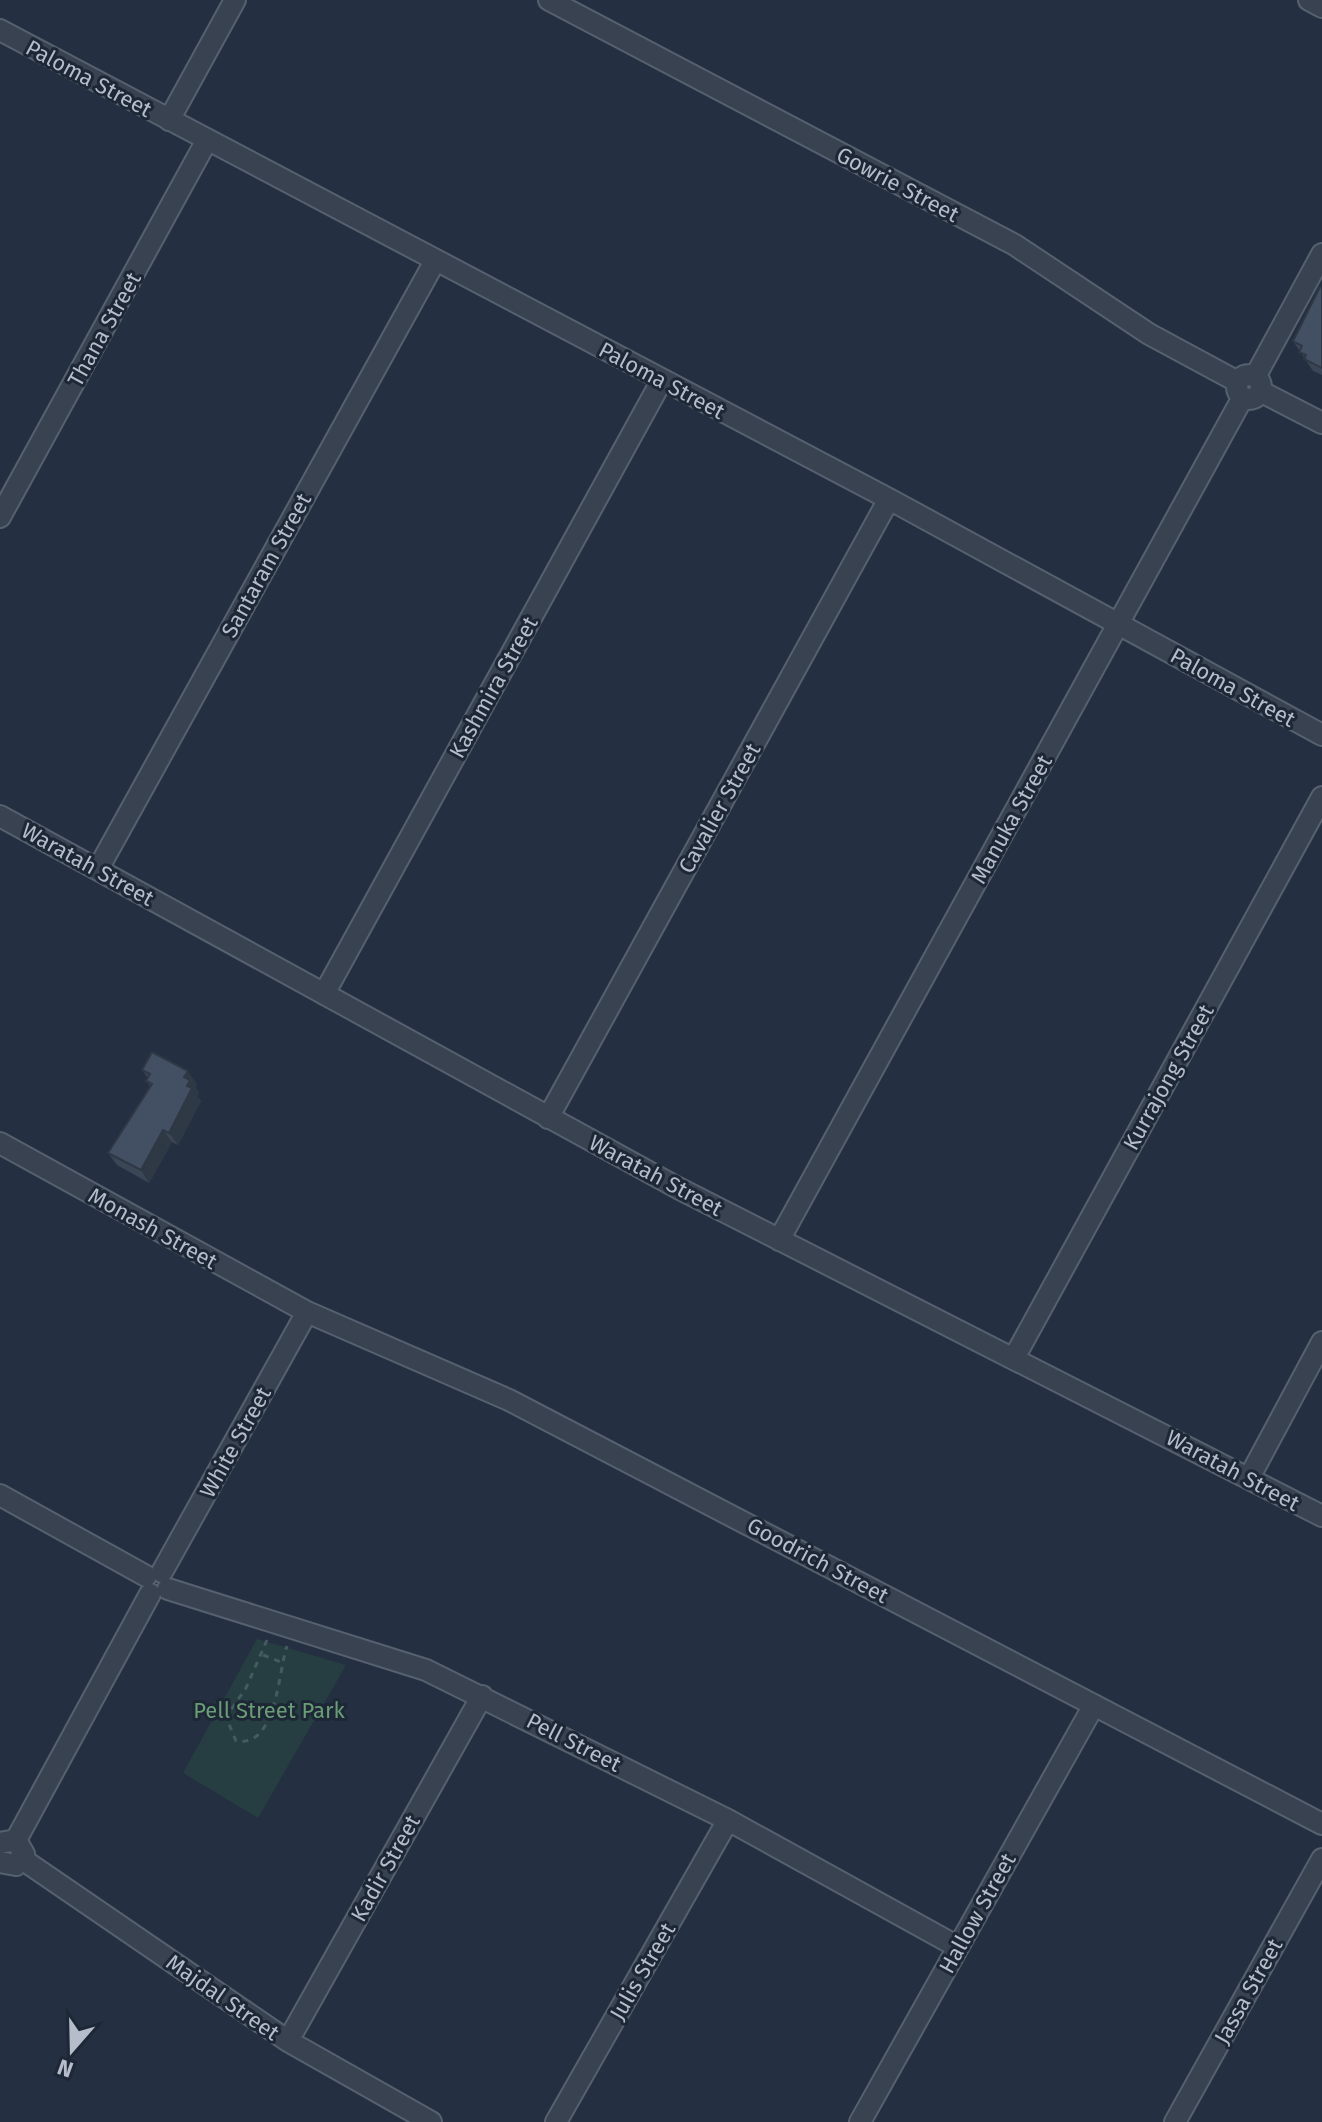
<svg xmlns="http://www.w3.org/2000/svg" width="1322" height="2122" viewBox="0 0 1322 2122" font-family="'Fira Sans',sans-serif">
  <rect width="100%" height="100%" fill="#243041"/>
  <path fill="#263e42" d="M257,1639L346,1665L258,1818L183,1773Z"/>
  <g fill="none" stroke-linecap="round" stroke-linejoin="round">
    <g stroke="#56606e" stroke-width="24">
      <path id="minor" d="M549,0L1015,245L1149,334L1238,382
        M1309,0L1322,7
        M0,30L889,499L1322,735
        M169,120L235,0
        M1237 387a12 12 0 1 1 24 0a12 12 0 1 1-24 0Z
        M1255,377L1322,254
        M1260,391L1322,423
        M0,517L207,140
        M0,816L678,1188L1322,1516
        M98,869L435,261
        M324,994L662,380
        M548,1118L889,499
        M0,1143L307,1312L509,1400L1322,1824
        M779,1240L1243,397
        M1014,1358L1322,797
        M1249,1478L1322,1342
        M0,1495L146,1576
        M162,1572L307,1312
        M168,1589L426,1670L728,1820L958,1947
        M16,1840L150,1594
        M0,1843L16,1840L24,1854L16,1865L0,1862
        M22,1859L288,2041L431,2122
        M288,2041L482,1696
        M556,2122L728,1820
        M860,2122L1094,1705
        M1175,2122L1322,1859"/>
    </g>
    <path stroke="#445b5f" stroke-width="3" stroke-dasharray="6 6" stroke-linecap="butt" d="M267,1640L246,1688L226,1717L236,1741C277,1748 278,1672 287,1646
      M263,1655L281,1662"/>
    <use href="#minor" stroke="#384251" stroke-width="20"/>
  </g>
  <path fill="#3a4555" d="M1322,288V375L1313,371L1293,341Z
    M142,1070L197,1084L195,1087L199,1093L197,1096L201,1101L178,1145L172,1142L149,1183L117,1165L108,1153L150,1086L146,1081L148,1078Z"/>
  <path fill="#2f3845" d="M188,1071L197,1084L195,1087L199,1093L197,1096L201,1101L178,1145L169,1133L187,1086L184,1077Z
    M163,1130L172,1142L149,1183L141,1170Z"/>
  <path fill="#435063" stroke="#2f3845" stroke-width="2" d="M1320,287L1322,288V368L1304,359L1306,355L1299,352L1302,346L1293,341Z
    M152,1052L188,1071L184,1077L190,1080L187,1086L192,1088L169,1133L163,1130L141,1170L108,1153L152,1084L146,1081L150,1074L142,1070Z"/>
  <g text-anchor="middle" stroke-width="6" stroke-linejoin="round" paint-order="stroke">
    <g font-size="22" fill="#b5bdcb" stroke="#1d2736">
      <text transform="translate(89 78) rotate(28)" y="8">Paloma Street</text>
      <text transform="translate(898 184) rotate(28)" y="8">Gowrie Street</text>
      <text transform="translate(104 329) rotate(-61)" y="8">Thana Street</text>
      <text transform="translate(662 380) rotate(28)" y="8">Paloma Street</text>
      <text transform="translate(266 565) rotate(-61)" y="8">Santaram Street</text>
      <text transform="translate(493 687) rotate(-61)" y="8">Kashmira Street</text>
      <text transform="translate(1233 687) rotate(29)" y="8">Paloma Street</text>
      <text transform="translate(719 808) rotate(-61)" y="8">Cavalier Street</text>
      <text transform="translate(1011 819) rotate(-61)" y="8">Manuka Street</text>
      <text transform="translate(88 864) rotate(29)" y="8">Waratah Street</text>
      <text transform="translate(1168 1077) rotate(-61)" y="8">Kurrajong Street</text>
      <text transform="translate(656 1175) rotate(28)" y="8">Waratah Street</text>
      <text transform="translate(153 1228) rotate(29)" y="8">Monash Street</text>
      <text transform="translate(235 1442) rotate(-61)" y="8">White Street</text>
      <text transform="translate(1233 1470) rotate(28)" y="8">Waratah Street</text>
      <text transform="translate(818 1560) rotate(28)" y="8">Goodrich Street</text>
      <text transform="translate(574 1742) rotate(27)" y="8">Pell Street</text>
      <text transform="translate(385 1868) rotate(-61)" y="8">Kadir Street</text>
      <text transform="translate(977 1913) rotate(-61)" y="8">Hallow Street</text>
      <text transform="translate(642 1971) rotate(-60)" y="8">Julis Street</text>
      <text transform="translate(1248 1991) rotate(-61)" y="8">Jassa Street</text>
      <text transform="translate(223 1997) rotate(35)" y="8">Majdal Street</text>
    </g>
    <g font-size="22" fill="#6a9d76" stroke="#1d2736">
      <text x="269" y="1718">Pell Street Park</text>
    </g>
  </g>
  <g transform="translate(72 2050) rotate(200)" stroke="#1d2736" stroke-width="6" paint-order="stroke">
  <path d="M0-6L14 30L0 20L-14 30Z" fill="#b5bdcb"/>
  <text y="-12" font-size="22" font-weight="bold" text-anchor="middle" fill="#b5bdcb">N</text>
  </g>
</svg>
